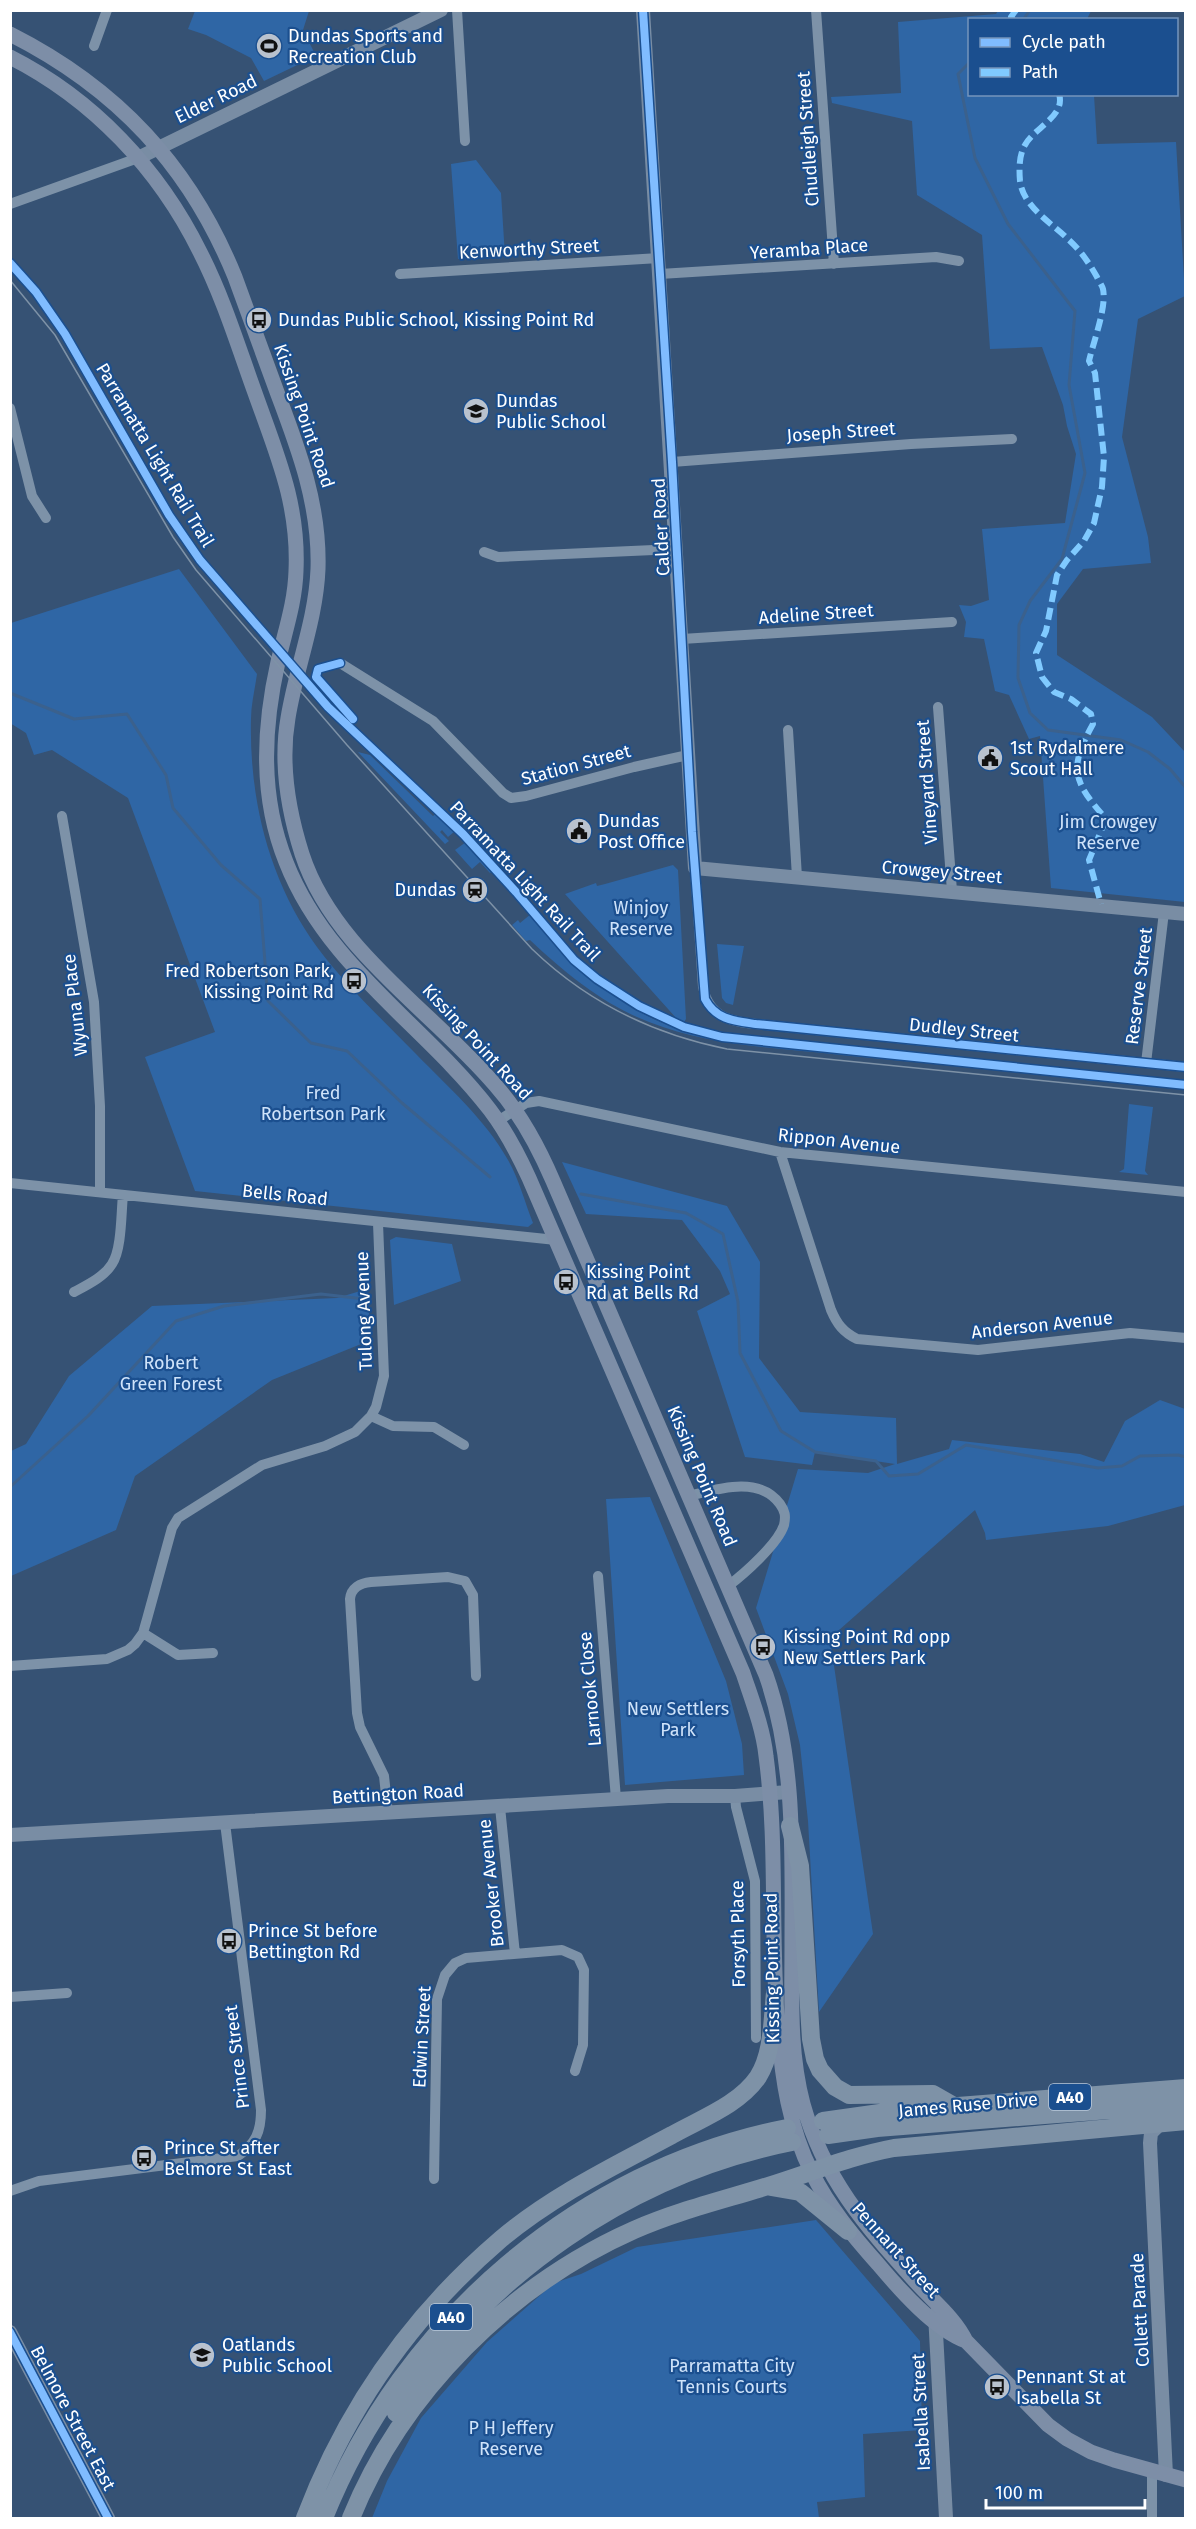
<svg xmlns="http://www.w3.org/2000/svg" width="1196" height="2529" viewBox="0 0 1196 2529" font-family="'Fira Sans',sans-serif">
  <rect width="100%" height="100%" fill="#365274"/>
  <path fill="#2f66a5" d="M195,11H309L303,30L316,56L264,81L251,58L206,35L188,29Z
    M998,11H1091L1087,19L970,20V94L1094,95L1097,144L1176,142L1185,296L1138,319L1122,437L1148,537L1151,563L1083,569L1057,604V655L1152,717L1185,752V902L1051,888L1040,736L1029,739L1009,695L995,691L984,639L964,637L966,622L959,605L971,606L989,600L982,529L1065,523L1076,454L1067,426L1063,405L1042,347L990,349L982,235L917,195L912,121L832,103L831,97L901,93L898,22L996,14Z
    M476,160L501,193L505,256L458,259L451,164Z
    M179,569L257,674C255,689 251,704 251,719C249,799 269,881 317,947C346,986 382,1019 416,1054C448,1087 485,1119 508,1160C519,1179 525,1203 533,1223L528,1227L195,1191L145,1057L215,1032L128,798L52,750L34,755L26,733L10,723L11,623Z
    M358,752L370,755L433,816L437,813L455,831L448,837L442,830L440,832L449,841L445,844Z
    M466,842L493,870L490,873L480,862L472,869L455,850Z
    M673,865L678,870L686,1019L684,1022L677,1019L565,894L596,883L597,886L605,884Z
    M531,914C564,952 597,988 642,1013C702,1046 777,1045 842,1052C916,1059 990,1067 1065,1074V1076L1094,1077V1081C1010,1071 925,1063 841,1055C777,1048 710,1046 649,1022C604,1005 565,973 530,940L526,941L512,925L518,920L520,923Z
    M717,944L744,946L733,1005L726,1003L722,998Z
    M1129,1104L1153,1107L1145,1171L1148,1175L1119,1172L1124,1169Z
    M562,1162L727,1206L760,1262L759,1358L800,1412L896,1418L897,1464L949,1449L952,1440L1080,1454L1104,1462L1125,1421L1160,1400L1185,1409V1505L1108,1526L986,1540L985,1533L975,1510L830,1638L873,1934L819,2012L808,1821L800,1745L788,1694L756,1608L798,1469L868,1473L895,1464L815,1452L812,1465L745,1457L697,1311L730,1294L720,1271L682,1220L586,1214Z
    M396,1237L452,1244L461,1281L394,1305L390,1240Z
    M367,1289L371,1340L272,1380L135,1476L116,1530L11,1576V1451L26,1444L69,1376L152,1306L337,1298Z
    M650,1497L726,1681L742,1744L744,1775L625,1785L606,1499Z
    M816,2220L920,2341L922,2430L863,2434L865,2497L817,2502L819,2518H372L387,2481L421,2418L487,2342L554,2283L581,2274L637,2247Z"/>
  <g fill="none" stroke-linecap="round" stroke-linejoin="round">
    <path stroke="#3b618d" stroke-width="3" d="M1023,20L1030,10
      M970,62L958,74L975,158L1008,224L1075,311L1069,385L1085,473L1062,559L1030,601L1019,625L1018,678L1030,713L1048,730L1121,740L1148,752L1170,769L1186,788
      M10,693L74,719L127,714L166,775L173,808L221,865L260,899L268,1001L311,1043L347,1051L402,1103L490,1177
      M581,1194L686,1213L723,1234L738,1302L740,1353L781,1431L815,1452L876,1461L889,1476L918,1474L966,1445L1098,1468L1122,1466L1140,1456L1178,1455L1186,1457
      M10,1487L88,1416L176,1321L224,1306L321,1294L364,1299"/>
    <path stroke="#7d92a8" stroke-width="10" d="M457,10L465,141
      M816,10L834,264
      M94,46L107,10
      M10,204L138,158
      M400,274L659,258
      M660,274L936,257L959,261
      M10,408L32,496L46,518
      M672,462L911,444L1012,439
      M484,552L498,557L676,549
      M682,639L952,622
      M340,663L433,721L503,793L511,798L526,796L634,767L688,755
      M938,707L952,891
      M788,730L797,877
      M62,816L94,1002L100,1106V1192
      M695,868L703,987C710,1025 743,1022 775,1026L1186,1067
      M1146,1063L1164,912
      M498,1121L526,1103L539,1101L780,1152L1186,1192
      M780,1152L831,1310C837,1324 843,1332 857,1339L978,1350L1130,1333L1186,1338
      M10,1183L556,1240
      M74,1292C87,1285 104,1277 112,1264C122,1249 121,1213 123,1195
      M371,1416L393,1426L434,1427L464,1445
      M689,1496C717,1489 759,1475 780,1504C785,1511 786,1516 784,1525C778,1544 744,1574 728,1586
      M598,1576L616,1799
      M143,1633L178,1655L213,1653
      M10,1666L107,1659L128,1650L135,1644L143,1633L147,1619L172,1528L178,1518L262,1465L325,1446L355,1432L371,1416L376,1407L384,1376L378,1223
      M735,1796L736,1807L755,1881L756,2038
      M500,1807L515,1954
      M388,1813L384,1776L360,1727L357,1713L350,1599C351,1588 360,1583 371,1582L448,1577L465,1581L473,1595L476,1676
      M10,1997L67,1993
      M434,2179L437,1999L445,1975L455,1963L466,1958L562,1950L578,1957L584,1970L583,2045L575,2071
      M10,2191L39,2181L238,2156C256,2143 261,2132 261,2110L225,1823
      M1152,2472V2518"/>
    <path stroke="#798da4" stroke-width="14" d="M643,10L695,868L1186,914
      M138,158L441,10
      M10,1835L668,1796H735L788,1792
      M1161,2123L1151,2133L1150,2143L1166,2475
      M935,2314L946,2518
      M10,2332L108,2518"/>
    <path stroke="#7d8ea7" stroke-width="15" d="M10,34C117,88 190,166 235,277C249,315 263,354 277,392C299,450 320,506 318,569C316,620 296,668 288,718C280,764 288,810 302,854C333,950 433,1011 496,1086C521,1114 538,1146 553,1181L766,1675C796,1760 792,1856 792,1945C792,1999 789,2051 803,2104C824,2179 865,2225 916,2282C934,2302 954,2317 966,2341L1048,2425L1067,2439L1091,2452L1114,2460L1186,2480
      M10,57C93,99 159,169 200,252C223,297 238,346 255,393C277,455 299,504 296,571C295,603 285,631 278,662C263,729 260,797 286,862C327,967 424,1024 490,1110C506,1131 518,1154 529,1178L743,1673C752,1700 763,1728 766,1756C778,1846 770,1938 778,2028C782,2077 789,2128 812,2173C829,2207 853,2236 878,2264C900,2290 934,2329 966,2341"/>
    <path stroke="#7e92a7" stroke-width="18" d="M790,1826L800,1866L811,2039L815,2059L820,2070L835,2087L849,2095L933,2094L954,2106
      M823,2121L894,2111L1186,2088
      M828,2135L877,2128L1186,2104
      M771,2187L800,2192L848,2231
      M396,2413C485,2275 630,2174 792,2142
      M305,2518C347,2407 411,2316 501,2239C552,2196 614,2166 672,2135C700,2119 739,2105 758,2077C773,2053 772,2021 775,1993
      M324,2518C402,2322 579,2169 787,2128
      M351,2518C402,2392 510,2285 634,2230C677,2211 723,2200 768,2186C810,2173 851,2156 894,2148L1186,2121"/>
    <path stroke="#7e92a7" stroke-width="1.5" d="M10,280L55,335L173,537L196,570L347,745L532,949C588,1003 652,1034 727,1049L1186,1095"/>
    <path stroke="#80caff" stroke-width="6" stroke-dasharray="12 6" stroke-linecap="butt" d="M1013,20L1011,17L1016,10
      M1059,94C1066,116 1034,128 1025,145C1019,155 1019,169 1020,181C1023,207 1052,223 1069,240C1081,251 1089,263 1097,277C1098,280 1102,285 1103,289C1107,307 1093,343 1089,361L1095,373L1104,457L1102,487L1094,523L1084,541L1067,560L1057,575L1046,631L1036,653L1042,677L1054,692L1071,699L1091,714L1093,724C1068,769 1073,781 1106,819L1089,860L1101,904"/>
    <g stroke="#1b4f8f" stroke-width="11">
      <path id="cycleway" d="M643,10L672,462L692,832L705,999C716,1020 735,1021 756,1024L1186,1067
        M10,263L36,292L65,334L169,515L200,560L328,707L463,834L516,892L574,960L597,979L639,1006L684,1027L722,1037L1186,1085
        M340,663L318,669L316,677L353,719
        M10,2332L108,2518"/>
    </g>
    <use href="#cycleway" stroke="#80bcff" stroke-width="8"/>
  </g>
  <defs>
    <g id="stadium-disc" transform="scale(1.35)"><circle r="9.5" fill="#b9c2ce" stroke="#1b4f8f"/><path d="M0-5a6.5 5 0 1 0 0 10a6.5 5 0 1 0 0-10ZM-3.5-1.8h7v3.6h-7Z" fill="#111"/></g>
    <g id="bus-disc" transform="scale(1.35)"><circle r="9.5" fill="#b9c2ce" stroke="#1b4f8f"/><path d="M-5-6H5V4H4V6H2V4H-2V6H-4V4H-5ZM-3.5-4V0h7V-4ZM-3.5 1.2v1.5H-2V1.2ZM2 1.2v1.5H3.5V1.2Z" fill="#111"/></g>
    <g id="school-disc" transform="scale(1.35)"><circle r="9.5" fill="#b9c2ce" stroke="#1b4f8f"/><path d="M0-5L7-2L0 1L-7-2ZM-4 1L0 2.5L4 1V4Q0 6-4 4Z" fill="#111"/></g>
    <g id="civic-disc" transform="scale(1.35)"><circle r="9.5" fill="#b9c2ce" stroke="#1b4f8f"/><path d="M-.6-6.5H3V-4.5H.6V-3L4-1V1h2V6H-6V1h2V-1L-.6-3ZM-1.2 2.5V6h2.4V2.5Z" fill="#111"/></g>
    <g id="station-disc" transform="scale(1.35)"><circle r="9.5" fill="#b9c2ce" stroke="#1b4f8f"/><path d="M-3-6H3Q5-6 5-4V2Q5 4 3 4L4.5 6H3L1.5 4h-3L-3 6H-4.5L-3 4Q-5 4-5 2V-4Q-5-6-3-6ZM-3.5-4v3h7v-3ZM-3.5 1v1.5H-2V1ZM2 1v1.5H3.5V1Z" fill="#111"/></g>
  </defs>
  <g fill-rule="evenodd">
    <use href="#stadium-disc" x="269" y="46"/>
    <use href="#bus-disc" x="259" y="320"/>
    <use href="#school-disc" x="476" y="411"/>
    <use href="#civic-disc" x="990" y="758"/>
    <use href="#civic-disc" x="579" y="831"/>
    <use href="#station-disc" x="475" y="890"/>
    <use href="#bus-disc" x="354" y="981"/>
    <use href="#bus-disc" x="566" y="1282"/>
    <use href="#bus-disc" x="763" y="1647"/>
    <use href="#bus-disc" x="229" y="1941"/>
    <use href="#bus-disc" x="144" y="2158"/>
    <use href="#school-disc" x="202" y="2355"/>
    <use href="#bus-disc" x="997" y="2387"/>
  </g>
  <g text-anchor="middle" stroke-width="4.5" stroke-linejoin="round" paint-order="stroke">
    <g fill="#1b4f8f" stroke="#bbcadd" stroke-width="1.5">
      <rect x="1049" y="2084" width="42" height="26" rx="4.5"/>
      <rect x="430" y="2304" width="42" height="26" rx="4.5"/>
    </g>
    <g font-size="16" font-weight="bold" fill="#fff">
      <text x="1070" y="2103">A40</text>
      <text x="451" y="2323">A40</text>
    </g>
    <g font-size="18" fill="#fff" stroke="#1b4f8f" text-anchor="start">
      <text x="288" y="42">Dundas Sports and<tspan x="288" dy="21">Recreation Club</tspan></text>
      <text x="278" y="326">Dundas Public School, Kissing Point Rd</text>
      <text x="496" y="407">Dundas<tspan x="496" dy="21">Public School</tspan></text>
      <text x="1010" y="754">1st Rydalmere<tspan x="1010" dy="21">Scout Hall</tspan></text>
      <text x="598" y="827">Dundas<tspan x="598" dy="21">Post Office</tspan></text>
      <text x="456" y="896" text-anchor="end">Dundas</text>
      <text x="334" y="977" text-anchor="end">Fred Robertson Park,<tspan x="334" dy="21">Kissing Point Rd</tspan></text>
      <text x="586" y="1278">Kissing Point<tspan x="586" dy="21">Rd at Bells Rd</tspan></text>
      <text x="783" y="1643">Kissing Point Rd opp<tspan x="783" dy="21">New Settlers Park</tspan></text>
      <text x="248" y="1937">Prince St before<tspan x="248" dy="21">Bettington Rd</tspan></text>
      <text x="164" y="2154">Prince St after<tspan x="164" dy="21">Belmore St East</tspan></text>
      <text x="222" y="2351">Oatlands<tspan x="222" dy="21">Public School</tspan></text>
      <text x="1016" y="2383">Pennant St at<tspan x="1016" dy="21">Isabella St</tspan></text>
    </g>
    <g font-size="18" fill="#fff" stroke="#1b4f8f">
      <text transform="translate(216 99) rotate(-26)" y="6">Elder Road</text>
      <text transform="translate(808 139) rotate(-94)" y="6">Chudleigh Street</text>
      <text transform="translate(529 249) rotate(-3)" y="6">Kenworthy Street</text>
      <text transform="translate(809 249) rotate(-4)" y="6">Yeramba Place</text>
      <text transform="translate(304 416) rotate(71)" y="6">Kissing Point Road</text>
      <text transform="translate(841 432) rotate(-4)" y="6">Joseph Street</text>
      <text transform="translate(155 455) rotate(59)" y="6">Parramatta Light Rail Trail</text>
      <text transform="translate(661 527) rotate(-93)" y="6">Calder Road</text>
      <text transform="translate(816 614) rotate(-4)" y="6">Adeline Street</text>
      <text transform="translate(576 765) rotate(-15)" y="6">Station Street</text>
      <text transform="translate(927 782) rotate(-94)" y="6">Vineyard Street</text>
      <text transform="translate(942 872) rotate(5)" y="6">Crowgey Street</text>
      <text transform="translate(525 881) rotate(47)" y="6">Parramatta Light Rail Trail</text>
      <text transform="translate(1139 986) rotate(-83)" y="6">Reserve Street</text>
      <text transform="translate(75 1005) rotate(-97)" y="6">Wyuna Place</text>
      <text transform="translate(964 1030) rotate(6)" y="6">Dudley Street</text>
      <text transform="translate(477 1042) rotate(47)" y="6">Kissing Point Road</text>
      <text transform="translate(839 1141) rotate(6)" y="6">Rippon Avenue</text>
      <text transform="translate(285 1195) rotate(6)" y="6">Bells Road</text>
      <text transform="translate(364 1311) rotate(-92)" y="6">Tulong Avenue</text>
      <text transform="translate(1042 1325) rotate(-6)" y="6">Anderson Avenue</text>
      <text transform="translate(702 1476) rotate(67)" y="6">Kissing Point Road</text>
      <text transform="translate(590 1689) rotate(-95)" y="6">Larnook Close</text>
      <text transform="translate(398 1794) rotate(-3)" y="6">Bettington Road</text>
      <text transform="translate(491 1883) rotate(-96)" y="6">Brooker Avenue</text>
      <text transform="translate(738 1934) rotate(-91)" y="6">Forsyth Place</text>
      <text transform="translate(772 1968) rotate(-91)" y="6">Kissing Point Road</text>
      <text transform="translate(422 2037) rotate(-87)" y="6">Edwin Street</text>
      <text transform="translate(237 2057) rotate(-97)" y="6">Prince Street</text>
      <text transform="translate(968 2105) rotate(-5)" y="6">James Ruse Drive</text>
      <text transform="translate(896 2250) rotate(48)" y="6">Pennant Street</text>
      <text transform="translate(1140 2310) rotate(-93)" y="6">Collett Parade</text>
      <text transform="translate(921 2412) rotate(-93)" y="6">Isabella Street</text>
      <text transform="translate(73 2418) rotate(62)" y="6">Belmore Street East</text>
    </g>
    <g font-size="18" fill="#cfe3fa" stroke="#1b4f8f">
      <text x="1108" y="828">Jim Crowgey<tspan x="1108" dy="21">Reserve</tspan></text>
      <text x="641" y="914">Winjoy<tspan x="641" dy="21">Reserve</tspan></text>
      <text x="323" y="1099">Fred<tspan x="323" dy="21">Robertson Park</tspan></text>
      <text x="171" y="1369">Robert<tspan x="171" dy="21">Green Forest</tspan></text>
      <text x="678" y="1715">New Settlers<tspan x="678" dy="21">Park</tspan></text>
      <text x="732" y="2372">Parramatta City<tspan x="732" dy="21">Tennis Courts</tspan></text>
      <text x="511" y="2434">P H Jeffery<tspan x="511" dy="21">Reserve</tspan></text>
    </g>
  </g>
  <rect width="1196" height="2529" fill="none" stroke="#ffffff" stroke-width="24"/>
  <rect x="968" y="18" width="210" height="78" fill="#1b4f8f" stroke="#7695bc" stroke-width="1.5"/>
  <rect x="980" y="38" width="30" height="9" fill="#80bcff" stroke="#7695bc" stroke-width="1.5"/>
  <text x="1022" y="48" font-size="18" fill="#ffffff">Cycle path</text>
  <rect x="980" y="68" width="30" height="9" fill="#80caff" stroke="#7695bc" stroke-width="1.5"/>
  <text x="1022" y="78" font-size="18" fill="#ffffff">Path</text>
  <path d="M986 2499v9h159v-9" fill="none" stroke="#ffffff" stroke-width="3"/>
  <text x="995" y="2499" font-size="18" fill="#ffffff" stroke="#1b4f8f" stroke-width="4.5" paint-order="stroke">100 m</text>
</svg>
